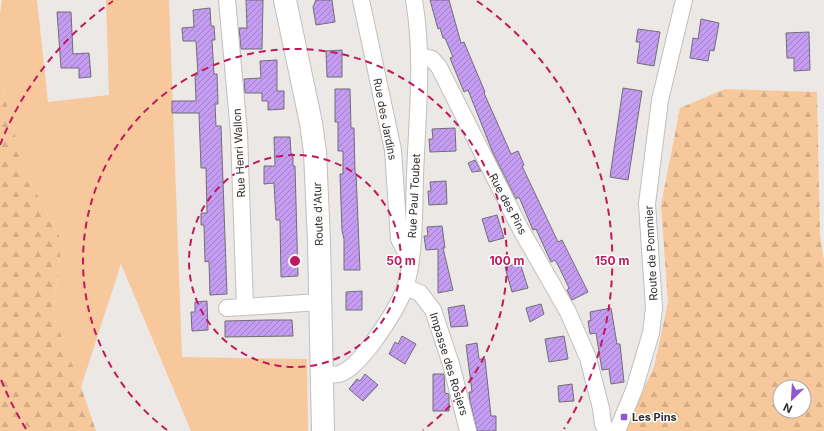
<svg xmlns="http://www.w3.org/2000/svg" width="824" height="431" viewBox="0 0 824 431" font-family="Inter,sans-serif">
  <defs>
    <pattern id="forest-firs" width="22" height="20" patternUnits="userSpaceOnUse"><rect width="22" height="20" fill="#f7c89b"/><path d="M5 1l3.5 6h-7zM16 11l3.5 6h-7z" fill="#d4ac86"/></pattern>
    <pattern id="building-hatch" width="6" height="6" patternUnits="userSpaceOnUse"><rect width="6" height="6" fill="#c49df3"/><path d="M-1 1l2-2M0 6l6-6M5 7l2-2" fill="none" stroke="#a080c5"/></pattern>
  </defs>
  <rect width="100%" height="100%" fill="#ebe8e6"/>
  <path fill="#f7c89b" d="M2,0H37L48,102L109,95L106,0H169L182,357L307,359L308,431H191L121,264L81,387L53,314L62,241L24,170L0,79V14Z"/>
  <path fill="url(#forest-firs)" fill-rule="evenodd" d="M0,79L24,170L62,241L53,314L81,387L96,431H0Z
    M725,89L817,92L820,236L824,261V431H624L654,367L668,303L661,205L680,108ZM780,387H804V411H780Z"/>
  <path fill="url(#building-hatch)" stroke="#706f72" d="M246,0H263L262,49H241L239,28H247Z
    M316,0H332L335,22L316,25L313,7Z
    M430,0H449L461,43L464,42L474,66L485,92L484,93L511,154L518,151L524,165L522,166L558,242L562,240L588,292L572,300L567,290L569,288L559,267L555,260L551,262L536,229L533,230L519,197L516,199L493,153L468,90L464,92L450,58L453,57L445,38H443L440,28L438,29Z
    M210,8L211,26H214L215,40H212L214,74H217L218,104H215L216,126H221L227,294L210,295L209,261L205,262L204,225H201V213H207L206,168H201L199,113H172V101H196L195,75H198L196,41H183L182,28L194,27L193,10Z
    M57,12H71L73,54L89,53L91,77L79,78V68H61Z
    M701,19L719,23L714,51L710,50L708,61L690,58L693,38L698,39Z
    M638,29L660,32L654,66L637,63L640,42H636Z
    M809,32L810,70L794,71V58H787L786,33Z
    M342,50V77H327L326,51Z
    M277,60V91H284V109L268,110V101H262V93H245L244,79L261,78L260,61Z
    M623,88L642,91L628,180L610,177Z
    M335,89H350L351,128H354L355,173H356L360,270H344V239L342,231L340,174H343V151H338V122H335Z
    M455,128L456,151L430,152L429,139H433L432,129Z
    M274,137H290L291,154H293V166H295L298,276L281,277L280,220H276L274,183L264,184V166H275Z
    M475,160L481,171L472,172L468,163Z
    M446,181L447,204L429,205L428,191H431L430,182Z
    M497,215L504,238L489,242L482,219Z
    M442,226L445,248H443L453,290L438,293V249L426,250L424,236H428L427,227Z
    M520,263L528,288L512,292L505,267Z
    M362,291V310H346V292Z
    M207,301L208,330L192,331L191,312H195V302Z
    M541,304L544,314L530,322L526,308Z
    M464,305L468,326L451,327L448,308Z
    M611,308L617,344H620L624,382L611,384L609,369L602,370L596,333L590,334L588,321L591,320L590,312Z
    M267,320H292L293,336L225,337V321Z
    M402,336L416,344L405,364L389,354L395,342L398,344Z
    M564,336L568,359L549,362L545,339Z
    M477,343L479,359H485L491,416H496V431H477L470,401L469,392H472L466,345Z
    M365,374L378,385L363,401L349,389L357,379L360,381Z
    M433,374H444L445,393L449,394V411H433Z
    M572,384L574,401L559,402L558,386Z"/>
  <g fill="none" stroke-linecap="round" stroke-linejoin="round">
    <g stroke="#c1bfbd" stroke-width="18">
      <path id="minor" d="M227,0L239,133L245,307L319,302
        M361,0L393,150L399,239L410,260
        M420,56L432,59L439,67L520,228L568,312L588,358L601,408L603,424L607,431
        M405,287L420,293L433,310L451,364L468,431
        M227,308L245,307
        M321,374C327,374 334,375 339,374C361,368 397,309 405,288C415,258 414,208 415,176C417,118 424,58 414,0
        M617,431L634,390L651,333L654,308L647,204L660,100L684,0"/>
    </g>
    <g stroke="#c1bfbd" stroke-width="24">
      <path id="secondary" d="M285,0L311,123L315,152L319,242L323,431"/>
    </g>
    <use href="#minor" stroke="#fff" stroke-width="16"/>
    <use href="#secondary" stroke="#fff" stroke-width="22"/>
  </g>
  <g fill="none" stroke="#c2185b" stroke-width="2" stroke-dasharray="7 5">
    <circle cx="295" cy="261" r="106"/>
    <path d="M167 430A212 212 0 1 1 423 430"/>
    <path d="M26 429A317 317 0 0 1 0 377M0 145A317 317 0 0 1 113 1M477 1A317 317 0 0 1 564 429"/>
  </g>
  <rect fill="#9157ce" stroke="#fff" stroke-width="1.5" x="620" y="413" width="8" height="8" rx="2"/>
  <g text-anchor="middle" stroke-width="3" stroke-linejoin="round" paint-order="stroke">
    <g font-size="11" fill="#2f2e2d" stroke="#fff">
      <text transform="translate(385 119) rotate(79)" y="4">Rue des Jardins</text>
      <text transform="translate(239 153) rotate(-93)" y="4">Rue Henri Wallon</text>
      <text transform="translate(414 196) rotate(-87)" y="4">Rue Paul Toubet</text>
      <text transform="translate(508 204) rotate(62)" y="4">Rue des Pins</text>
      <text transform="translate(318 214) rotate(-92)" y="4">Route d'Atur</text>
      <text transform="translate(651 253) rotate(-93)" y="4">Route de Pommier</text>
      <text transform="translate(449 364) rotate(73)" y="4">Impasse des Rosiers</text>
    </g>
    <g font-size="11" font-weight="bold" fill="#2f2e2d" stroke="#fff" text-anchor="start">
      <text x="632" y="421">Les Pins</text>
    </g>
  </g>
  <circle cx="295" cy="261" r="6" fill="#c2185b" stroke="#fff" stroke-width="2"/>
  <g font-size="12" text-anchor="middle" font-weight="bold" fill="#c2185b" stroke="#fff" stroke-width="3" stroke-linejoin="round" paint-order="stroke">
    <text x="401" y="265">50 m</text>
    <text x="507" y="265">100 m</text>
    <text x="612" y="265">150 m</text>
  </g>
  <g transform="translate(792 399) rotate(205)"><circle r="19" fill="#ffffff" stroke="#acabab"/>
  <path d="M0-3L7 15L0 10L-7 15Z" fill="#9157ce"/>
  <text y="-6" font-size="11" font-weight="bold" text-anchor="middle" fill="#2f2e2d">N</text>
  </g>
</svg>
